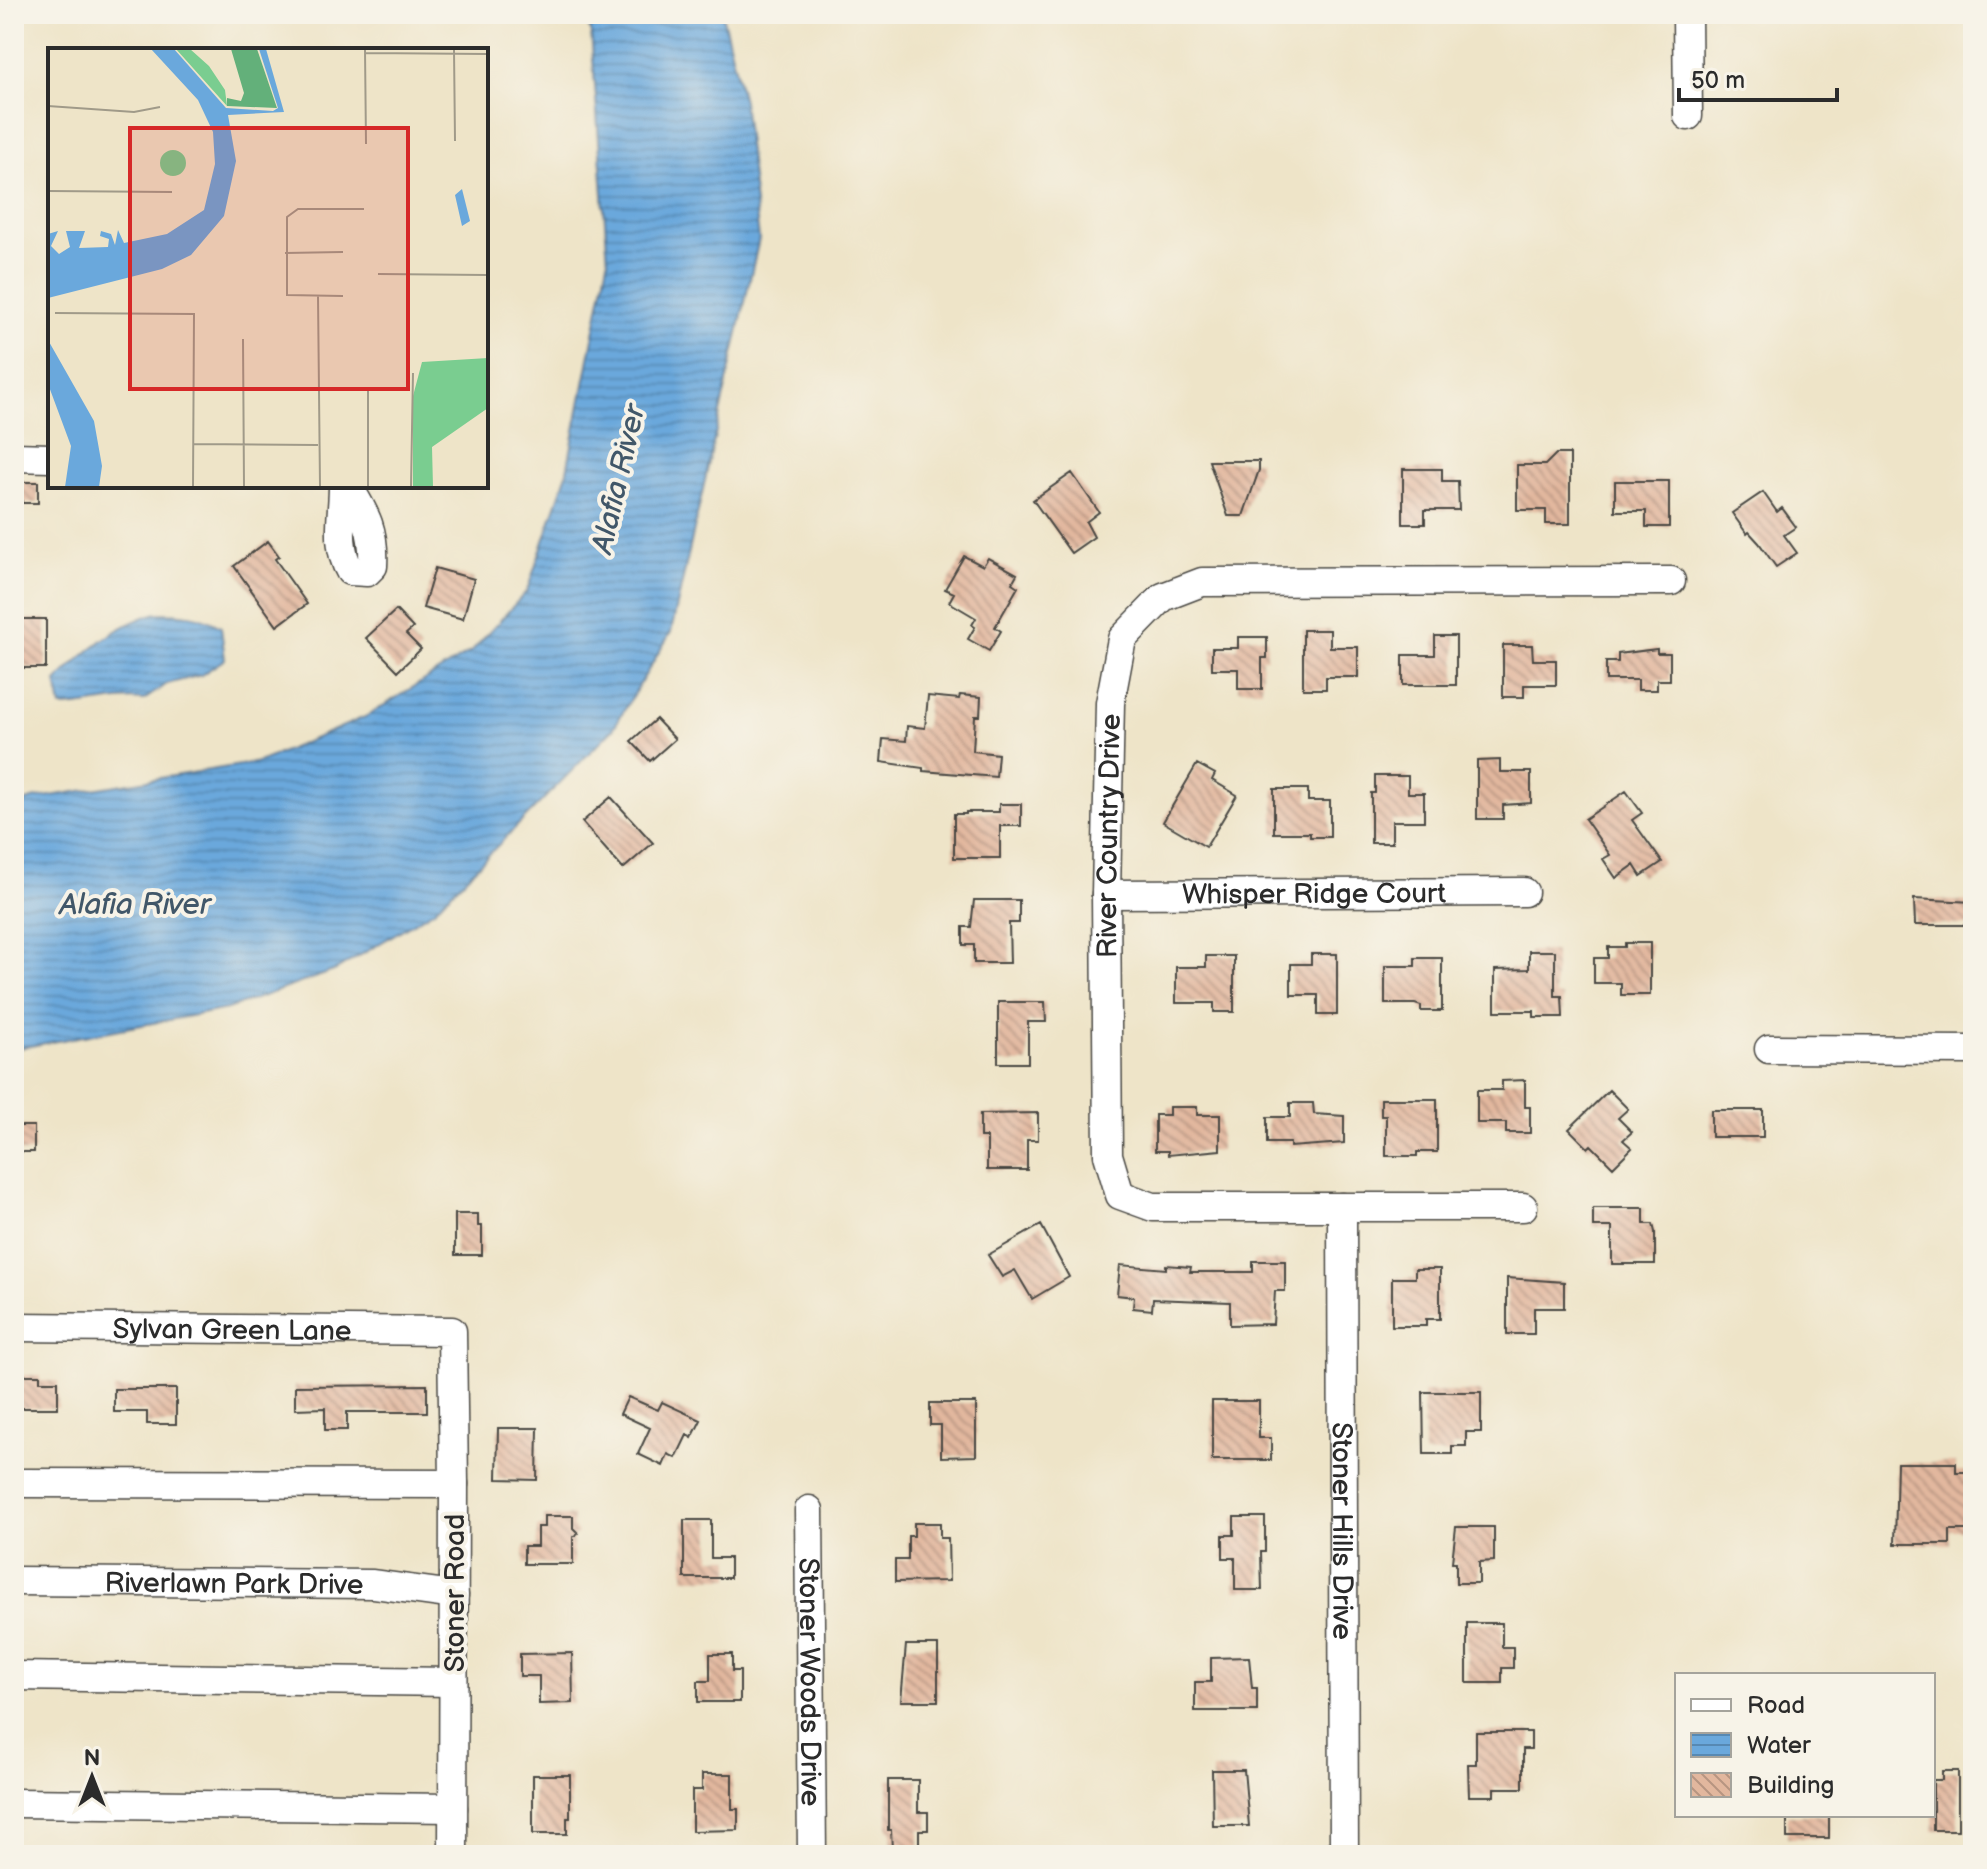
<svg xmlns="http://www.w3.org/2000/svg" width="1987" height="1869" viewBox="0 0 1987 1869" font-family="'Balsamiq Sans',sans-serif">
  <defs>
    <pattern id="water-rules" width="6" height="5" patternUnits="userSpaceOnUse" patternTransform="scale(2)"><rect width="6" height="5" fill="#6aa8dc"/><path d="M0 2.5h6" fill="none" stroke="#5789b3"/></pattern>
    <pattern id="building-back-hatch" width="6" height="6" patternUnits="userSpaceOnUse" patternTransform="scale(2)"><rect width="6" height="6" fill="#e2b79e"/><path d="M-1 5l2 2M0 0l6 6M5-1l2 2" fill="none" stroke="#b79581"/></pattern>
  </defs>
  <rect width="100%" height="100%" fill="#f7f3e8"/>
  <filter id="ink" filterUnits="userSpaceOnUse"><feTurbulence type="fractalNoise" baseFrequency=".0125" numOctaves="2"/><feDisplacementMap in="SourceGraphic" scale="16" xChannelSelector="R" yChannelSelector="G"/><feConvolveMatrix kernelMatrix="1 2 1 2 8 2 1 2 1" color-interpolation-filters="sRGB"/></filter>
  <filter id="wash" filterUnits="userSpaceOnUse"><feTurbulence type="fractalNoise" baseFrequency=".006" numOctaves="4" result="noise"/><feDisplacementMap in="SourceGraphic" scale="32" xChannelSelector="R" yChannelSelector="G"/><feGaussianBlur stdDeviation="1.8" result="paint"/><feColorMatrix in="noise" values="0 0 0 0 0 0 0 0 0 0 0 0 0 0 0 0 0 1.4 0 .05"/><feComposite in="paint" operator="in"/></filter>
  <g filter="url(#wash)">
    <rect width="100%" height="100%" fill="#eee4c8"/>
    <path fill="url(#water-rules)" stroke="#4a6a84" stroke-width="2" d="M583,14H722L743,101L759,239L671,632L613,729L434,910L336,970L227,1009L14,1049V806L32,799L259,762L365,717L473,650L527,591L566,476L608,262L591,32Z
      M157,613C182,613 199,614 221,627L225,659L201,675L167,684L144,700C116,696 89,707 61,707L56,682C84,653 117,623 157,613Z"/>
    <g id="blocks">
      <path fill="url(#building-back-hatch)" d="M1556,454H1570V524H1546V510H1517V465H1545Z
        M1209,461H1259V470L1243,516H1228Z
        M1403,469H1442V481H1458L1459,510H1425V524H1403Z
        M1072,473L1099,512L1086,522L1094,537L1071,553L1033,500Z
        M1615,481H1669V527H1646V511H1615Z
        M22,482H38V503H22Z
        M1763,492L1777,512L1782,508L1796,527L1784,535L1797,553L1776,567L1759,543L1749,532L1747,534L1732,513Z
        M268,541L279,556L275,559L307,604L277,626L234,566Z
        M964,556L983,566L988,558L1017,574L1012,583L1018,587L995,627L1001,631L989,651L968,639L975,627L972,625L976,618L949,602L954,593L945,589Z
        M435,568L474,579L463,619L423,608Z
        M396,610L413,628L406,634L421,649L398,671L366,638Z
        M14,619H46V668H14Z
        M1303,630H1330V647H1358V677H1326V689H1303Z
        M1435,636H1456V685H1403V655H1435Z
        M1238,637H1267V658H1262V689H1238V669H1212V648H1238Z
        M1503,645H1532L1533,660H1556V685H1524V697H1503Z
        M1657,649V653H1670V680H1657V690H1638V680H1606V662H1618V654Z
        M960,695L981,697L980,716H975L973,751L998,754L996,777L923,771V768L881,762L883,739L906,741L907,726L925,728L928,696L959,699Z
        M656,719L675,739L650,761L631,741Z
        M1500,760V772H1531V803L1503,805V819H1477V761Z
        M1197,764L1215,774L1212,780L1237,795L1206,847L1163,822Z
        M1375,776H1408V793H1424V821H1392V843H1371V793H1375Z
        M1274,789H1308V801H1330V837H1310V833H1274Z
        M1626,791L1642,813L1632,820L1662,862L1641,876L1634,865L1616,878L1603,859L1610,855L1585,819Z
        M611,797L653,843L623,869L582,822Z
        M999,804H1021V826H1000V858H954V814H966V812H999Z
        M1914,899L1973,902V925H1915Z
        M974,900H1019V923H1009L1010,963H974V945H963V927H971Z
        M1625,943H1650V995H1621V983H1594V958H1608V947H1625Z
        M1529,951H1555V996H1562L1563,1017H1534V1011H1495V970L1529,969Z
        M1311,954H1337V1015H1318V995H1291V964H1311Z
        M1206,956H1234V1012H1214V1003H1176V967H1206Z
        M1415,958H1442V1011H1421V1006L1415,1004H1385V966H1415Z
        M998,1002H1045L1046,1022H1028V1063H998Z
        M1525,1080V1107H1530V1133H1506V1123H1477V1090H1502V1081Z
        M1609,1090L1628,1109L1618,1118L1632,1132L1623,1140L1632,1148L1613,1167L1591,1145L1588,1148L1569,1129Z
        M1381,1099H1437V1152H1417V1156H1386V1116H1381Z
        M1290,1103H1313L1314,1114L1344,1116V1143L1290,1147V1143H1267V1117H1290Z
        M1169,1107H1197V1115H1220V1150L1168,1155V1151H1155V1115H1169Z
        M1711,1110H1763V1137H1711Z
        M1038,1113V1140H1027V1170H987V1137H980V1114Z
        M14,1126H34V1152H14Z
        M1593,1208H1644V1224H1653L1655,1232V1264H1612V1227H1593Z
        M455,1214H478V1226H482V1255H455Z
        M1041,1225L1069,1277L1032,1299L1015,1270L1002,1277L988,1255Z
        M1253,1261H1285V1291H1275L1273,1324L1230,1325V1302L1153,1299L1152,1310L1133,1308L1134,1297L1117,1295L1120,1265L1166,1269V1265L1191,1267L1190,1272H1253Z
        M1415,1269H1440V1319H1426V1326H1392V1278H1415Z
        M1507,1278L1564,1282V1308H1534V1334H1507Z
        M23,1375H40V1381H58V1408H14V1384H23Z
        M427,1385V1412H347V1430H325V1408L295,1409V1386Z
        M114,1389H176V1424H147V1412H114Z
        M1423,1392H1481V1432H1466V1446H1452V1454H1424Z
        M628,1397L658,1410L662,1402L701,1420L692,1438L687,1435L676,1458L668,1454L663,1466L638,1454L650,1428L620,1414Z
        M1212,1401H1259V1438H1271V1460H1212Z
        M930,1403H976V1456L941,1457V1425H930Z
        M498,1428H538L537,1480L497,1479Z
        M1897,1463H1956V1472H1973V1530H1950V1544H1895Z
        M544,1516H573V1528L578,1533L573,1537V1564H524V1546H537V1527H544Z
        M1234,1517H1265V1552H1261L1262,1590H1235V1558H1223V1535H1234Z
        M684,1520H711V1558H730V1578H684Z
        M914,1523H940V1538H948L949,1581L895,1582V1560H908V1536H914Z
        M1456,1527H1494V1561L1479,1562V1583H1456V1562H1452Z
        M1467,1623H1502V1647H1513V1668H1502V1683H1467Z
        M906,1645H938V1701H901Z
        M572,1653L573,1703L539,1704V1676H520V1654Z
        M710,1654H732V1671H740V1702H698V1681H710Z
        M1249,1657L1252,1688H1257V1711H1195V1682H1211V1658Z
        M1476,1732H1531V1749H1523V1788H1494V1796H1469L1468,1764H1476Z
        M1212,1770H1244L1249,1826H1213Z
        M1942,1771H1958V1830H1933V1780H1942Z
        M702,1774H732V1809H738V1830L692,1831V1790H702Z
        M533,1775H570V1818H567V1834H533Z
        M888,1780H918V1812H928V1830H919V1849H892L891,1830H888Z
        M1787,1815H1829V1838H1787Z"/>
    </g>
  </g>
  <g filter="url(#ink)">
    <use href="#blocks" fill-opacity="0" stroke="#484743" stroke-width="2"/>
    <g fill="none" stroke-linecap="round" stroke-linejoin="round">
      <g stroke="#484743" stroke-width="31">
        <g id="minor">
          <path d="M1687,14L1688,116"/>
          <path d="M14,457L50,458"/>
          <path d="M343,486C343,515 335,545 350,571L367,572L373,566C375,531 366,515 348,486"/>
          <path id="s1" d="M1106,894L1524,892"/>
          <path d="M1769,1049L1973,1050"/>
          <path id="s2" d="M1342,1207L1344,1855"/>
          <path id="s3" d="M1523,1207H1153L1120,1195L1108,1155L1106,894L1110,703L1122,639L1163,597L1202,582L1671,581"/>
          <path id="s4" d="M14,1327L452,1331L454,1484L453,1855"/>
          <path d="M14,1483L454,1484"/>
          <path id="s5" d="M809,1510L812,1855"/>
          <path id="s6" d="M14,1581L373,1584L454,1595"/>
          <path d="M14,1676L453,1682"/>
          <path d="M14,1803L453,1808"/>
        </g>
      </g>
      <use href="#minor" stroke="#fff" stroke-width="28"/>
    </g>
  </g>
  <g text-anchor="middle" stroke-width="8" stroke-linejoin="round" paint-order="stroke">
    <g font-size="28" fill="#2b2b2b" stroke="#f7f3e8">
      <text dy="10" stroke="none"><textPath href="#s3" startOffset="766">River Country Drive</textPath></text>
      <text dy="10" stroke="none"><textPath href="#s1" startOffset="208">Whisper Ridge Court</textPath></text>
      <text dy="10" stroke="none"><textPath href="#s4" startOffset="218">Sylvan Green Lane</textPath></text>
      <text dy="10" stroke="none"><textPath href="#s2" startOffset="324">Stoner Hills Drive</textPath></text>
      <text dy="10" stroke="none"><textPath href="#s6" startOffset="220">Riverlawn Park Drive</textPath></text>
      <text transform="translate(454 1593) rotate(-90)" y="10">Stoner Road</text>
      <text dy="10" stroke="none"><textPath href="#s5" startOffset="172">Stoner Woods Drive</textPath></text>
    </g>
    <g font-size="30" font-style="italic" fill="#415769" stroke="#f7f3e8">
      <text transform="translate(618 479) rotate(-77)" y="10">Alafia River</text>
      <text x="135" y="914">Alafia River</text>
    </g>
  </g>
  <g transform="translate(48 48)">
    <rect width="440" height="440" fill="#eee4c8"/>
    <path d="M183,1H209L229,60L179,58V50L193,53L196,45Z" fill="#63b07a"/>
    <path d="M128,1H142L161,18L177,42L179,58ZM112 115a13 13 0 1 1 26 0a13 13 0 1 1-26 0ZM440,310V360L384,399L385,439H365V348L374,314Z" fill="#7acd90"/>
    <path d="M103,1H126L178,60L225,63L230,60L211,1H218L236,64L180,67L188,113L176,168L143,207L114,221L0,250V186L10,183L3,198L11,206L22,199L18,183H37L31,200L60,199L61,191L52,188L53,183L63,186L67,197L70,182L76,195L119,186L156,162L167,116L165,84L150,52ZM414,141L422,173L414,178L407,147ZM0,292L46,373L54,418L51,439H17L23,398L0,336Z" fill="#6aa8dc"/>
    <path fill="none" stroke="#a09a89" stroke-width="2" d="M317,1L318,96M406,1L407,93M317,5L440,6M0,58L86,64L112,59M0,143L124,144M237,205L295,204M330,226L440,227M270,248L272,439M295,248L239,247V169L250,161H316M7,265L146,266L145,439M195,291L196,439M320,340V439M146,396L270,397M363,439L365,325"/>
    <path fill="#d62828" fill-opacity="0.15" stroke="#d62828" stroke-width="4" d="M82,80H360V341H82Z"/>
    <rect width="440" height="440" fill="none" stroke="#2b2b2b" stroke-width="4"/>
  </g>
  <rect width="1987" height="1869" fill="none" stroke="#f7f3e8" stroke-width="48"/>
  <rect x="1675" y="1673" width="260" height="144" fill="#f7f3e8" stroke="#a5a39c" stroke-width="2"/>
  <rect x="1691" y="1699" width="40" height="12" fill="#ffffff" stroke="#a5a39c" stroke-width="2"/>
  <text x="1747" y="1713" font-size="24" fill="#2b2b2b">Road</text>
  <rect x="1691" y="1733" width="40" height="24" fill="url(#water-rules)" stroke="#a5a39c" stroke-width="2"/>
  <text x="1747" y="1753" font-size="24" fill="#2b2b2b">Water</text>
  <rect x="1691" y="1773" width="40" height="24" fill="url(#building-back-hatch)" stroke="#a5a39c" stroke-width="2"/>
  <text x="1747" y="1793" font-size="24" fill="#2b2b2b">Building</text>
  <g transform="translate(92 1777)" stroke="#f7f3e8" stroke-width="6" paint-order="stroke">
  <path d="M0-6L14 30L0 20L-14 30Z" fill="#2b2b2b"/>
  <text y="-12" font-size="22" font-weight="bold" text-anchor="middle" fill="#2b2b2b">N</text>
  </g>
  <path d="M1679 88v12h158v-12" fill="none" stroke="#2b2b2b" stroke-width="4"/>
  <text x="1691" y="88" font-size="24" fill="#2b2b2b" stroke="#f7f3e8" stroke-width="6" paint-order="stroke">50 m</text>
</svg>
